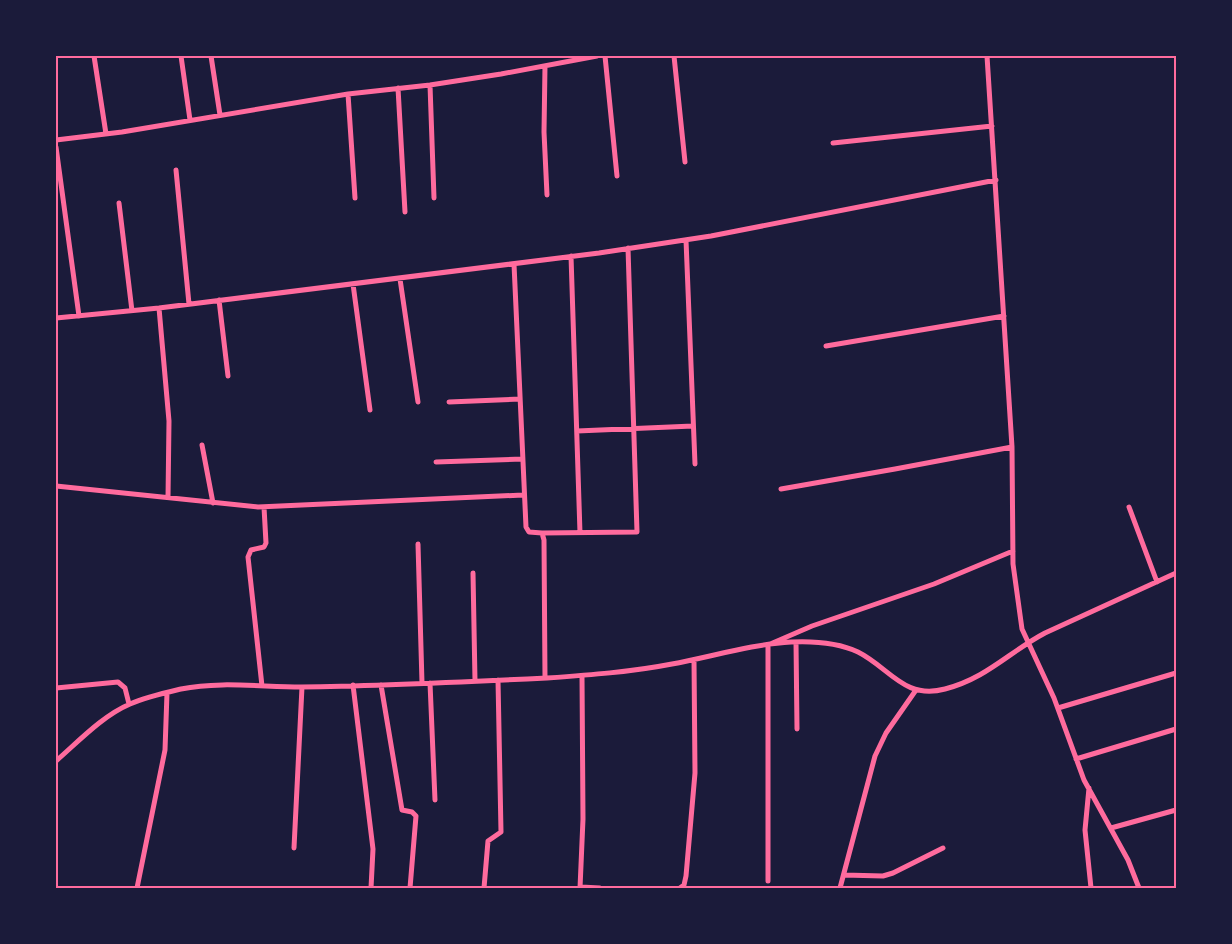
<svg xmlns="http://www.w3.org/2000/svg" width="1232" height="944" viewBox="0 0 1232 944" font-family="Figtree,sans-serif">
  <rect width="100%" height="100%" fill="#1b1b3a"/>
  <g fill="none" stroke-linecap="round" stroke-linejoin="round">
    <path stroke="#ff6b9d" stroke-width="5" d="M94,56L106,134
      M181,56L190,120
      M211,56L220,115
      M605,56L617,176
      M674,56L685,162
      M987,56L1012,447L1013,564L1022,629L1054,698L1084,780L1128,860L1139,888
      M545,66L544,132L547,195
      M430,85L434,198
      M398,88L405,212
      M348,94L355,198
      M56,140L122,132L348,94L430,85L501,74L597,56
      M833,143L992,126
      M56,147L79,316
      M176,170L189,304
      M119,203L132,311
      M686,240L695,464
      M571,256L580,533
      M514,264L526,527L529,532L542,533L544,540L545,678
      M400,279L418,402
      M353,284L370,410
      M219,300L228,376
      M159,308L169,421L168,498
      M56,318L159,308L599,253L711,236L996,180
      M826,346L1004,316
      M449,402L520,399
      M577,431L693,426
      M202,445L213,503
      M436,462L522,459
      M56,486L258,507L523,495
      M781,489L895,469L1012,447
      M1129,507L1157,582
      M542,533L637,532L628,248
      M418,544L422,683
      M473,573L475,681
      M796,642L797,729
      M430,683L435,800
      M353,685L373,849L371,888
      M381,685L402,810L412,812L416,816L410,888
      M262,686L248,557L251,550L264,547L266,543L264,507
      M56,688L118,682L125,688L129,704
      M1058,708L1176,673
      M1076,759L1176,729
      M56,761C78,742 102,716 130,704C146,697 164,693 181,689C219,681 262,687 301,687C383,686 465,682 547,678C589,675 631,672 672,664C710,657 753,644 791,642C813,641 837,642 858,652C890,668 904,700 945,689C987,678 1009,652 1045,633L1176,573
      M1089,788L1085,830L1091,888
      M1111,828L1176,810
      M294,848L302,687
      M844,875L883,876L893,873L943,848
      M768,881V645L812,626L934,584L1013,551
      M581,887L600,888
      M137,888L165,750L167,693
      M484,888L488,841L501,832L498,680
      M580,888L583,819L582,676
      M680,888L684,885L686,876L695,773L694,660
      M840,888L875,756L886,733L916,690"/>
  </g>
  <rect width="1232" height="944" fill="none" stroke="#1b1b3a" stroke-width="114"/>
  <rect x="57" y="57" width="1118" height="830" fill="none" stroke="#ff6b9d" stroke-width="2"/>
</svg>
